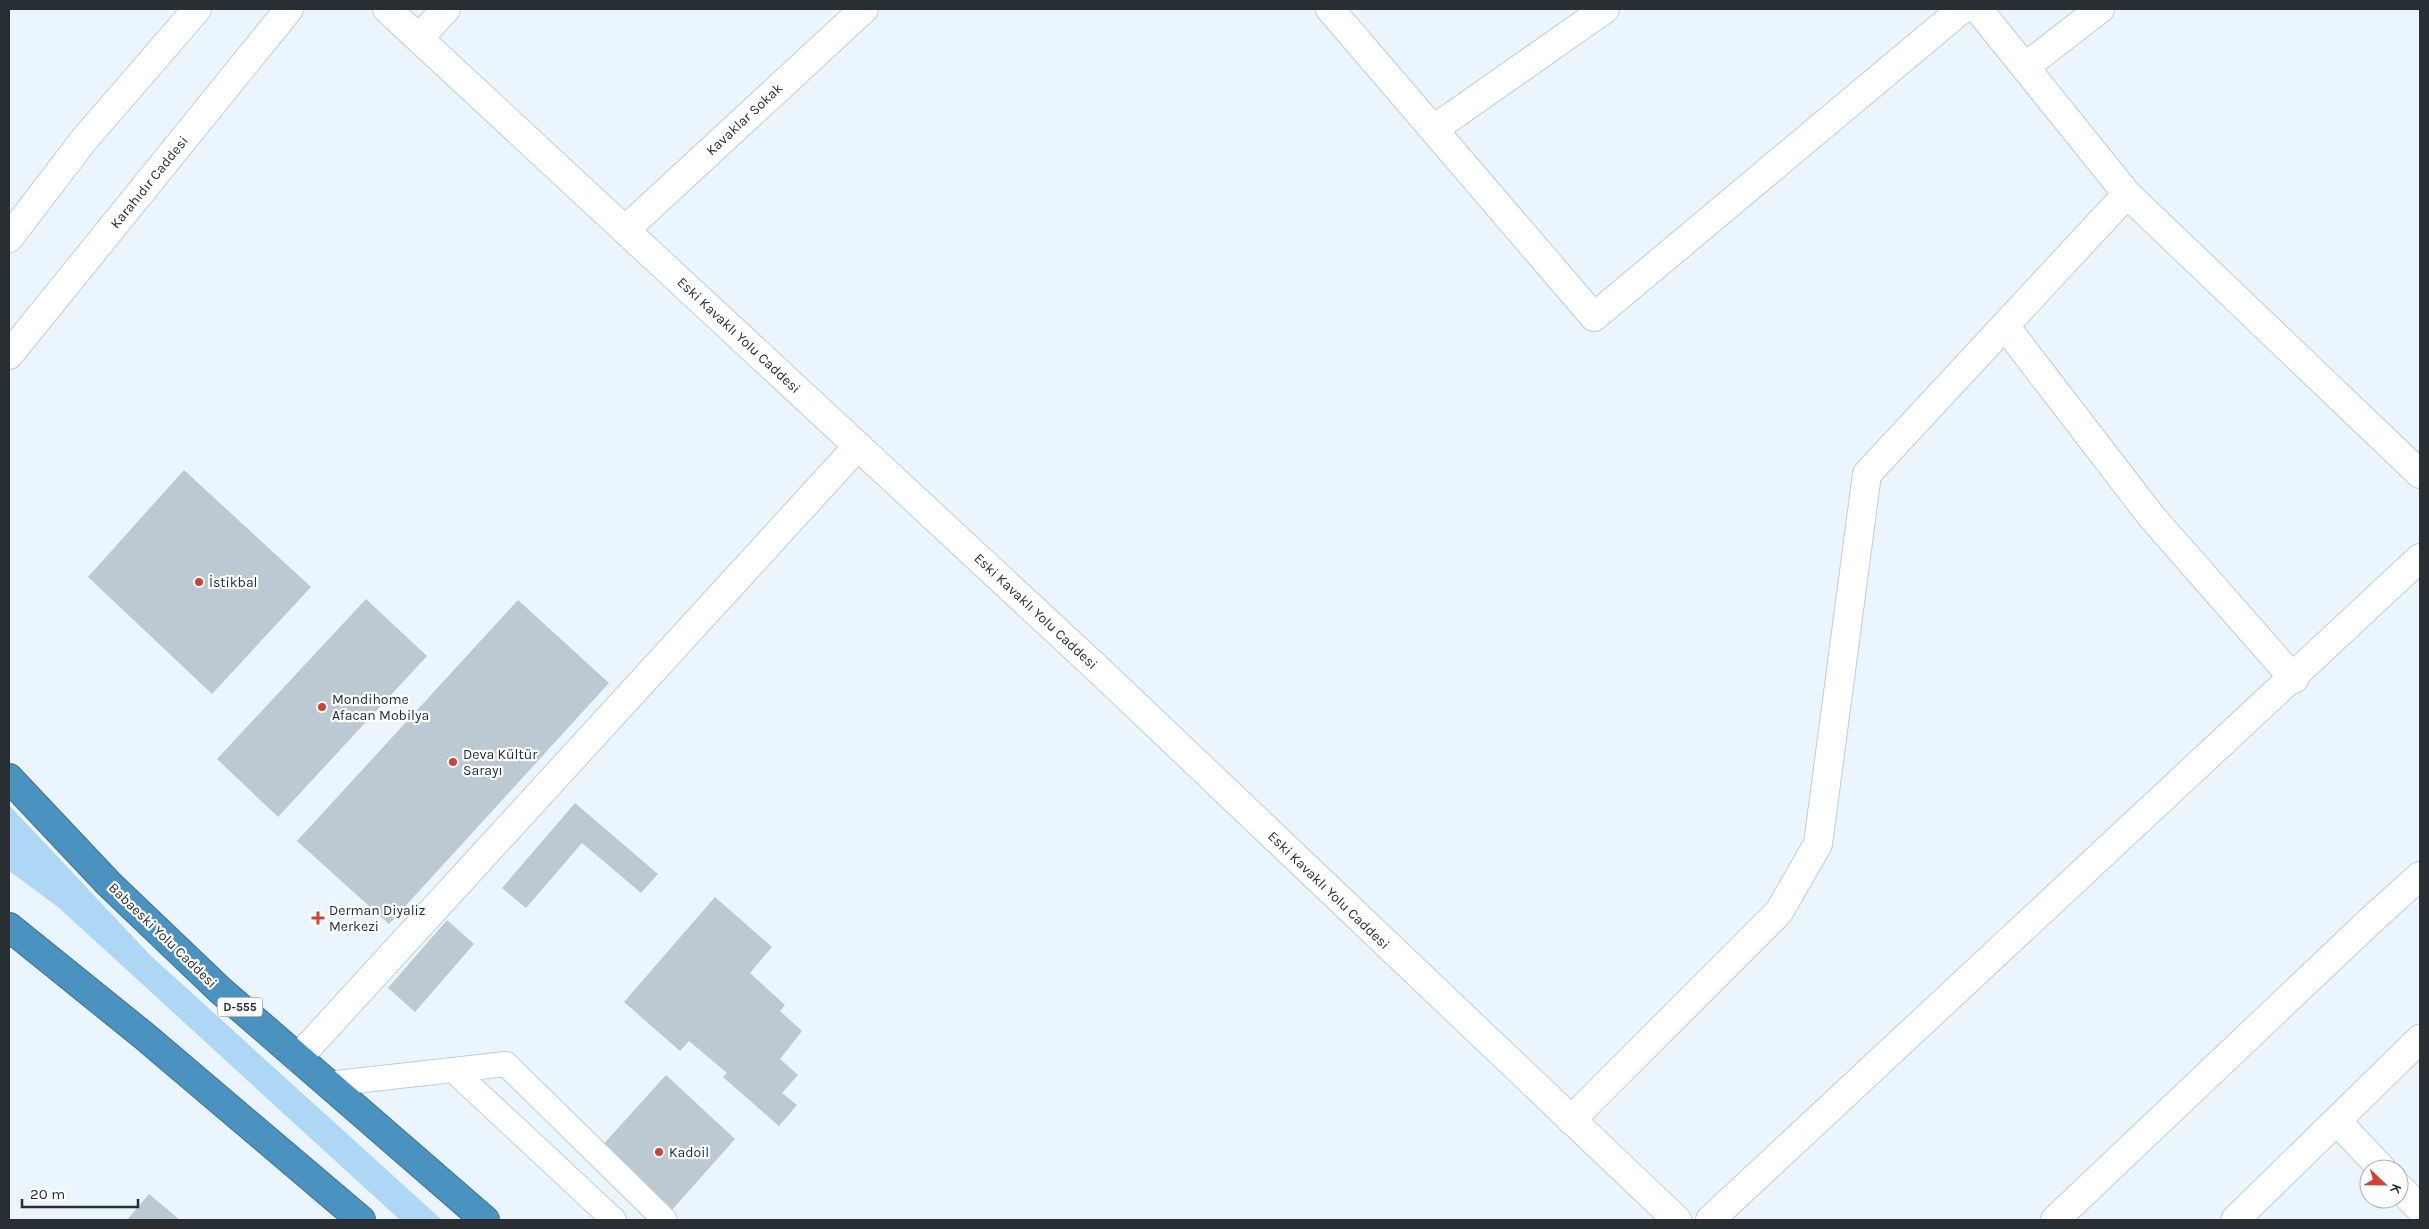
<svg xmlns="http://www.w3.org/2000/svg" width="2429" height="1229" viewBox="0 0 2429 1229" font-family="Karla,sans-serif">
  <rect width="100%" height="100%" fill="#eaf5fd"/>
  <path fill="#add7f5" d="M9,805L150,955L442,1220H400L58,907L9,871Z"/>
  <path fill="#bcc9d3" d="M184,470L311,587L212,694L88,577Z
    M366,599L427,656L278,817L217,759Z
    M518,600L609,683L389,924L297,841Z
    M575,803L658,874L641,893L582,843L526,908L502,888Z
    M715,897L772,947L750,973L785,1005L780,1011L802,1031L780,1059L798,1075L782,1093L797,1105L779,1126L723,1077L727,1073L689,1041L680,1051L624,1002Z
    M447,920L474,944L415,1012L388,988Z
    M666,1075L735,1139L670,1212L600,1148Z
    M149,1194L180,1220H127Z"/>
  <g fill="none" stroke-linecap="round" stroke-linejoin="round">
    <g stroke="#c0ced7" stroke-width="26">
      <path id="lane" d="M453,1070L614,1220
        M328,1084L506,1064L665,1220"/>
    </g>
    <g stroke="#c0ced7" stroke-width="30">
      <path id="street" d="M1330,9L1594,317L1962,9
        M1978,9L2127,194L2420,474
        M419,38L446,9
        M2025,67L2100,9
        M1434,129L1605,9
        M625,230L864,9
        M2005,326L2151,516L2294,679
        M298,1058L858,446
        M1571,1120L1779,912L1818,844L1867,474L2127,194
        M2337,1121L2382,1169
        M2399,1187L2420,1209
        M1710,1220L2420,558
        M2055,1220L2369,922L2420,876
        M2235,1220L2420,1039"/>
    </g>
    <g stroke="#c0ced7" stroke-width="30">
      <path id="secondary" d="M387,9L1101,672L1677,1220
        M9,238L83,141L197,9
        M9,355L289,9"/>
    </g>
    <g stroke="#3e708f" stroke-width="30">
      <path id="highway" d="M9,778L109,884L220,990L485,1220
        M9,927L143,1035L361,1220"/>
    </g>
    <use href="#lane" stroke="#fff" stroke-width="24"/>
    <use href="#street" stroke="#fff" stroke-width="28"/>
    <use href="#secondary" stroke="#fff" stroke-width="28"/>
    <use href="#highway" stroke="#4a93c1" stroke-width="28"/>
  </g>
  <g fill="#cf4235" stroke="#fff" stroke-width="2">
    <circle cx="199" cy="582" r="5"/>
    <circle cx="322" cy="707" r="5"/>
    <circle cx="453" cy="762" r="5"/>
    <path d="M315.5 910.5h5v5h5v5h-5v5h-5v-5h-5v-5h5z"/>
    <circle cx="659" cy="1152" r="5"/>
  </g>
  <g text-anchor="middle" stroke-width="4.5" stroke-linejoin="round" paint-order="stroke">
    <rect fill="#fff" stroke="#696d70" stroke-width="1" x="217.5" y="997.5" width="45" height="19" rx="4"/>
    <g font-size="12" font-weight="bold" fill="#292e32">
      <text x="240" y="1011">D-555</text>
    </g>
    <g font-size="14" fill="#292e32" stroke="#fff">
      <text transform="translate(744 119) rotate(-43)" y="5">Kavaklar Sokak</text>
      <text transform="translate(149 182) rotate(-51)" y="5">Karahıdır Caddesi</text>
      <text transform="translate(739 335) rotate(43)" y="5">Eski Kavaklı Yolu Caddesi</text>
      <text transform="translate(1036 611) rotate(43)" y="5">Eski Kavaklı Yolu Caddesi</text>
      <text transform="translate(1329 890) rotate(44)" y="5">Eski Kavaklı Yolu Caddesi</text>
      <text transform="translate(163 935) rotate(44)" y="5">Babaeski Yolu Caddesi</text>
    </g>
    <g font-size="14" fill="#292e32" stroke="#fff" text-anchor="start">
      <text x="209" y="587">İstikbal</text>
      <text x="332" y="704">Mondihome<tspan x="332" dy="16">Afacan Mobilya</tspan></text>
      <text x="463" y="759">Deva Kültür<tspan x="463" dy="16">Sarayı</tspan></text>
      <text x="329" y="915">Derman Diyaliz<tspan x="329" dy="16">Merkezi</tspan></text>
      <text x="669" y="1157">Kadoil</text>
    </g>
  </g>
  <rect width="2429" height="1229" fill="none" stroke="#292e32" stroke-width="20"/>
  <g transform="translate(2384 1184) rotate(112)"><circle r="24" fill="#ffffff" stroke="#a9abad"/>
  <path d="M0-4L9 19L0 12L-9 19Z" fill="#cf4235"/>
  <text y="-8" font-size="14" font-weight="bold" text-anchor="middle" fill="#292e32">K</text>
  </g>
  <path d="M22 1199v8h116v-8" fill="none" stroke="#292e32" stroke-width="2.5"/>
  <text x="30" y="1199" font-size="15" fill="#292e32" stroke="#ffffff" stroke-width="4" paint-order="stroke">20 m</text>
</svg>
